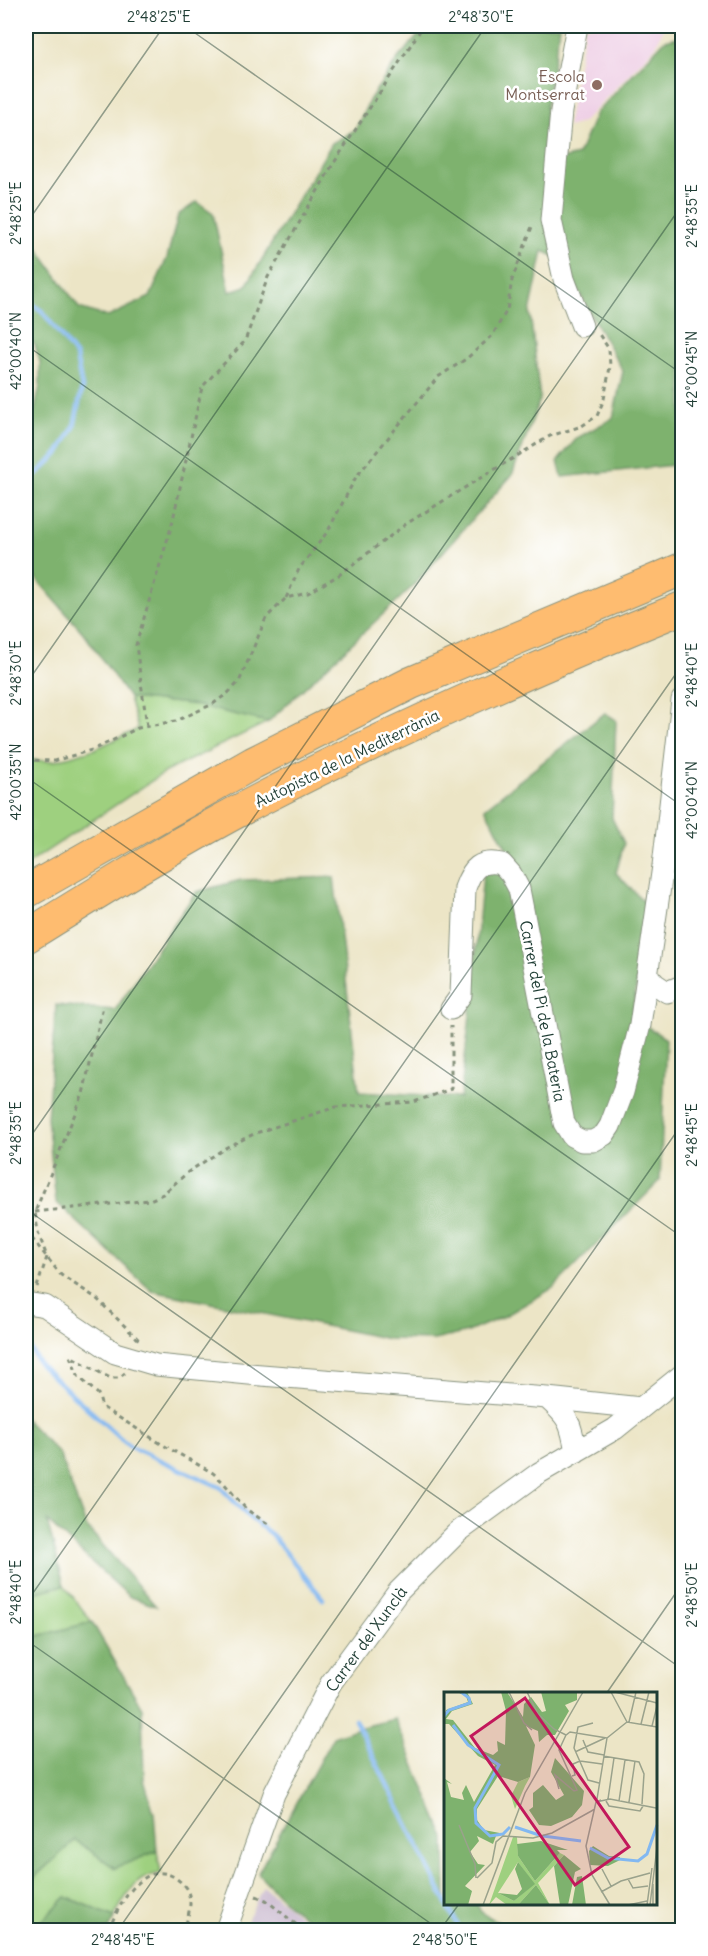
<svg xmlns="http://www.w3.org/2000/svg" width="708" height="1956" viewBox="0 0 708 1956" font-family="Delius,sans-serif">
  <rect width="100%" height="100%" fill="#fff"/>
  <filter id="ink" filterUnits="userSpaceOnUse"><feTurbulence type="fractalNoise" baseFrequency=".0167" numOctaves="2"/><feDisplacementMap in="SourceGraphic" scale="12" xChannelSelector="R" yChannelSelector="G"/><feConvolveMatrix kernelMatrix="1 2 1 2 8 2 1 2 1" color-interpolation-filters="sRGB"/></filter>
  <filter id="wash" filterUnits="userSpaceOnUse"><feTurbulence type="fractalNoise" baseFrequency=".008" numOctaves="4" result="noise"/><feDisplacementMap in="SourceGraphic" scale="24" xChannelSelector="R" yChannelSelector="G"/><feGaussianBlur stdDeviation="1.35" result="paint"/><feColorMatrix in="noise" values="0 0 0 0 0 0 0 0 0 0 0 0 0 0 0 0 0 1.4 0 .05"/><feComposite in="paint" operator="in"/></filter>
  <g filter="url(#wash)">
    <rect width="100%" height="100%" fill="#ece5c6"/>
    <path fill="#efd0e6" d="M585,26H664L656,46L582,123L567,127Z"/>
    <path fill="#cdbed2" d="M263,1886L316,1930H243Z"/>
    <path fill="#9ed07f" stroke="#5e865a" stroke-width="1.5" d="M129,698L190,704L268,722L165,772L26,865V760L54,761L95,749L138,729Z
      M64,1585L92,1622L26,1639V1595Z
      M75,1840L115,1868L157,1851L161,1873C156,1874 150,1875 146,1877C131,1884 122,1903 114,1917L66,1897L33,1930H26V1885Z"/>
    <path fill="#7eb26e" stroke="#4e7851" stroke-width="1.5" d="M427,26H560L546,106L544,163L578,155L596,113L665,40L682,36V474L674,465L562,477L558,461L577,438L613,418L623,371L587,308L563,260L543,251L530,312L540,399L512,475L411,588L268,722L190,704L129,698L85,635L33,575L34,528L26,526V417L35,409L40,386V362L35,345L26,337V231L79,308L108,317L150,297L167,258L178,215L197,202L213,213L230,292L246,286L332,143L355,130L370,99L399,57Z
      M605,713L616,720L612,818L624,843L616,873L648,906L632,1017L666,1039L660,1181L553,1288L505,1316L468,1332L434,1340L389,1339L152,1291L56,1202L47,1118L56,1005L115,1010L196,892L241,880L334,877L359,1092L460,1098L469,1024L483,874L513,860L485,808Z
      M26,1420L60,1455L86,1526L156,1606L130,1597L47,1521L64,1585L26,1595Z
      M92,1622L142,1708L144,1780L154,1813L157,1851L115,1868L75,1840L26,1885V1639Z
      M395,1719L445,1838L446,1904H477L481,1912L511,1930H322L288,1905L258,1873L333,1737L362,1727Z
      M66,1897L114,1917L109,1930H33Z"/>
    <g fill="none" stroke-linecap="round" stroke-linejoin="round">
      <path stroke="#82b8f1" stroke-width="4.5" d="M26,300L42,311L76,356L82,388L74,427L58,454L39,472L26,480
        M26,1342L40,1365L129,1446L220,1487L250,1518L272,1535L323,1599
        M355,1720L460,1930"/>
    </g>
  </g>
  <g filter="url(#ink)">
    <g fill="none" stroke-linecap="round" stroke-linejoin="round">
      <g stroke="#86917d" stroke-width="23">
        <path id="minor" d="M577,26L561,111L551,220L564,279L582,326
          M647,975L655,984L667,992L682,986
          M451,1009L461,995L465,888C472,868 480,859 502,864L511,874L519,889L564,1123L572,1136L582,1141H593L604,1135L610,1126L623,1092L640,1025L663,866L682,700
          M26,1303L45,1306L115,1353L156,1365L249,1374L547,1398L641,1408
          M547,1398C569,1418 571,1422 576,1452
          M226,1930L274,1794L331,1683L398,1592L458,1532L539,1473L615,1429L682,1375"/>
      </g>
      <g stroke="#86917d" stroke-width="34">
        <path id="highway" d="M26,892L253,763L411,683L682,569
          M26,937C102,889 180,841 261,799C398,728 539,666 682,608"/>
      </g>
      <path stroke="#86917d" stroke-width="3" stroke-dasharray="4.5 4.5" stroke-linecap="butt" d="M286,598L299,569L328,531L356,477L438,377L466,359L492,336L507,310L512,280L533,224
        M147,726L136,645L172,524L202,387L245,341L268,277L332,166L423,26
        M26,760L54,761L95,749L138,728L176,721L213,704L228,693L239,682L266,618L286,598L308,593L339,575L406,524L482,477L550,436L582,426L597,416L604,399L610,367L609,349L598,333
        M35,1212L150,1200L163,1194L188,1172L227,1147L256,1133L336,1107L414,1102L451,1089V1026
        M26,1231L61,1275L96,1298L140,1341
        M37,1287L47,1257L38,1232L35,1212L83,1094L103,1006
        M125,1373L119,1378H110L70,1356L78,1376L98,1394L102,1407L163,1445L213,1473L223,1482L246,1509L271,1526
        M256,1896L266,1900L303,1930
        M109,1930C117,1907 145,1855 177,1879C185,1885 190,1892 190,1903C190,1911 186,1922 185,1930"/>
      <use href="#minor" stroke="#fff" stroke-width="21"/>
      <use href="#highway" stroke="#febc70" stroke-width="32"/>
    </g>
  </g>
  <path fill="none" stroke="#1f3d34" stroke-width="1.5" stroke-opacity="0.45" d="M185,26L682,374M26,224L164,26M26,345L682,806M26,684L486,26M26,777L682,1237M26,1143L682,205M26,1209L682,1669M26,1603L682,665M26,1640L440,1930M606,1694L682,1584M118,1930L682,1124M440,1930L459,1904"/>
  <circle fill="#8d6e63" stroke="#fff" stroke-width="2" cx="597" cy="85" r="6"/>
  <g text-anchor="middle" stroke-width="5" stroke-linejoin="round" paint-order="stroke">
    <g font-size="16" fill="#785e54" stroke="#fff" text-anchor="end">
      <text x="585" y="82">Escola<tspan x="585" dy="18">Montserrat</tspan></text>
    </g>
    <g font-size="16" fill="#1f3d34" stroke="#fff">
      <text transform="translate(347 758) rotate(-26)" y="6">Autopista de la Mediterrània</text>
      <text transform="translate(543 1011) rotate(79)" y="6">Carrer del Pi de la Bateria</text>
      <text transform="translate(366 1639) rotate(-54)" y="6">Carrer del Xunclà</text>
    </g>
  </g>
  <g transform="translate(444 1692)">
    <rect width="213" height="213" fill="#ece5c6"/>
    <path d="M86,85L81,94L71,117L67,104L74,90ZM69,145H73L74,164L91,189L116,161L120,163L94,191L106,213L92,193L74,213H63L52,205L45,213ZM74,170L90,192L70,209L54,201Z" fill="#9ed07f" fill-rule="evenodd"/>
    <path d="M13,0H23L29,12L8,19L2,27L9,28L31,56L49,63L54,59L53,49L61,53L62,19L57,0H63L79,25L80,12L87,5L98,20L102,19L97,0H133V8L121,13L125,19L111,43H103L95,50L94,39L82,34L91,53L86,85L74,90L54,84L33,117V128L40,138L61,142L52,144L49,152L33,144L35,149L26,160L34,172L41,173L21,194L28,199L24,213H0V86L8,92L3,90L7,105L20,108L18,101L22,93L30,110L51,73L34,64L5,32H0L2,18L24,10L22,4ZM111,66L140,99L138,113L128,125L107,134L95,133L85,118L89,115V101L99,93L112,108L120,103L107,80ZM97,149L124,158H113L116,161L91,189L74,164L73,152ZM149,154L165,164L176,165V168L164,174L146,173L145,159ZM120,163L137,177L131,180L124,213H116L110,174ZM74,170L91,192L70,209L54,201L73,203L78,197L71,177ZM138,184L142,213H128L133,185ZM92,193L106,213H74Z" fill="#7eb26e"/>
    <path fill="none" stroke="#82b8f1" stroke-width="3" d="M0,24L5,18L26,11L25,6L17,0M9,33L24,53L55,73L31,116L32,131L46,144L59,142L66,135M71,135L95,143M99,144L137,149M146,156L164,166L194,169L203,162L213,133"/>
    <path fill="none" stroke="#9aa28c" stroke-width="1.5" d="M65,0L80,31L88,38M83,0L94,22L110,37L122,43L126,40L163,46M167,0L183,30M171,0L213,11M185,30L192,0M149,31L134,35L130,56L144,88L155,91M197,32L205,0M208,34L213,14M163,46L183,30L213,35M139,48L144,60L160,63M131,60L161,46M159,64L195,70L200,82L198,112M136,69L158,72M128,84L131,83L129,72L136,69M115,97L111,83L130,99L133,98L115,58L122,43M153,107L163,46M164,107L170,66M157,108L152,110L166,107L212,116M162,109L165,114L196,119L199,114M175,109L181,68M152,110L142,154L148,183L166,213M185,110L191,69M15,133L31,172L32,186M158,177L167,194M33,186L48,171L52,150L59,144L89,146L108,141L151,117M184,187L189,196L204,194M157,200L177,189L206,181M39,213L81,101L139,0M184,213L203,209M203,213L208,176M206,213L213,155M209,213V192"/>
    <path fill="#c2185b" fill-opacity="0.15" stroke="#c2185b" stroke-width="3" d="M81,6L185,155L131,193L27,44Z"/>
    <rect width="213" height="213" fill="none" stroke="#1f3d34" stroke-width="3"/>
  </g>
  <rect width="708" height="1956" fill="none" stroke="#fff" stroke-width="66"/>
  <rect x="33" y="33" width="642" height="1890" fill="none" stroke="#1f3d34" stroke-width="2"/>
  <g font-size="15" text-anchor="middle" fill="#1f3d34">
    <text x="159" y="22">2°48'25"E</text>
    <text x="481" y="22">2°48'30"E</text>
    <text transform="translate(16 213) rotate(-90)" y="5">2°48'25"E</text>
    <text transform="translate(692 216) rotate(-90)" y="5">2°48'35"E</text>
    <text transform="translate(16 351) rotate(-90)" y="5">42°00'40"N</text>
    <text transform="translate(692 369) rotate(-90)" y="5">42°00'45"N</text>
    <text transform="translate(16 673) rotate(-90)" y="5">2°48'30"E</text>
    <text transform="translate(692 675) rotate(-90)" y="5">2°48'40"E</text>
    <text transform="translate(16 782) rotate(-90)" y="5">42°00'35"N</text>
    <text transform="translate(692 800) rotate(-90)" y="5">42°00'40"N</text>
    <text transform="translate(16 1133) rotate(-90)" y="5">2°48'35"E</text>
    <text transform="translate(692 1135) rotate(-90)" y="5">2°48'45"E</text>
    <text transform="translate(16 1592) rotate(-90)" y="5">2°48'40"E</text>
    <text transform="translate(692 1595) rotate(-90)" y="5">2°48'50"E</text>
    <text x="123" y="1945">2°48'45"E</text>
    <text x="445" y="1945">2°48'50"E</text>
  </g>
</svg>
